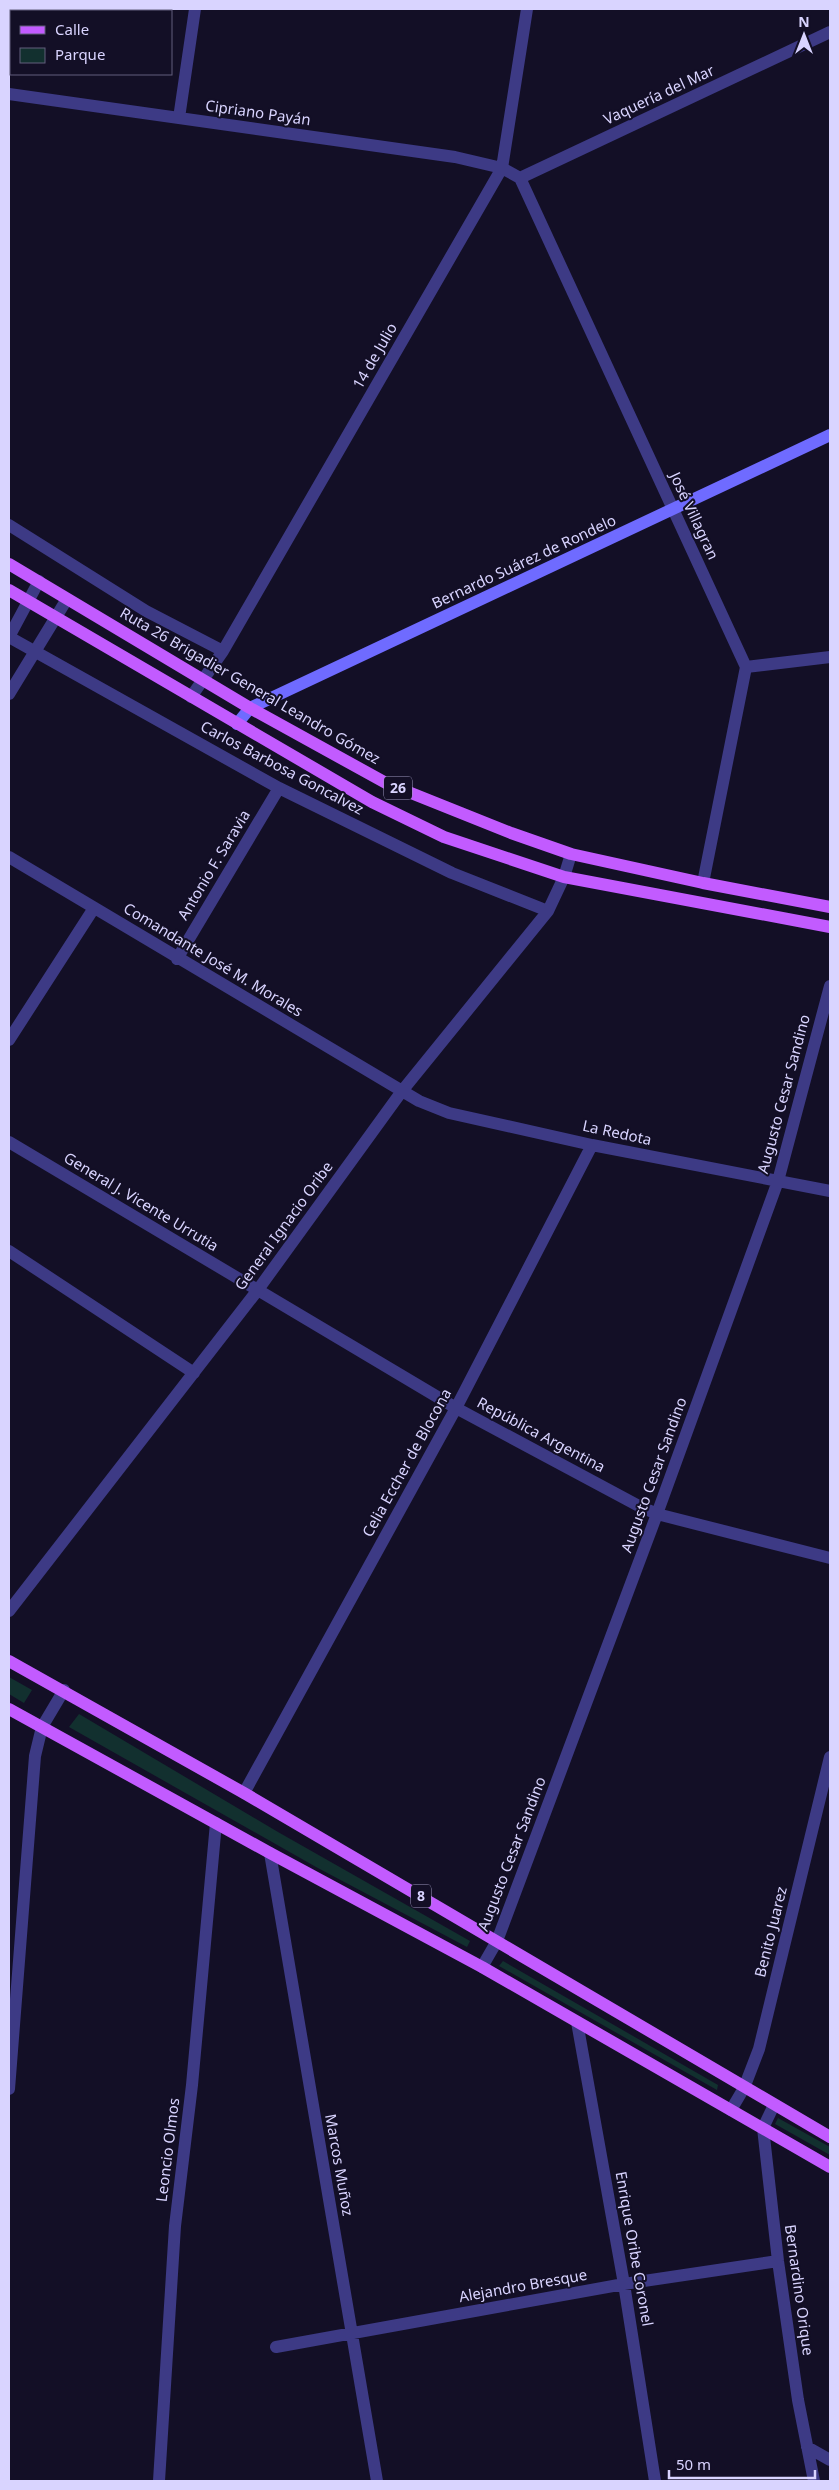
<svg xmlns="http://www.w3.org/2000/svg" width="839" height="2490" viewBox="0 0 839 2490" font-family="'Noto Sans',sans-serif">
  <rect width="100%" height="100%" fill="#130f26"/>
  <path fill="#12302f" d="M9,1677L32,1690L24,1703L9,1694Z
    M79,1714L278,1832L470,1941L467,1947L316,1867L69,1727Z
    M503,1961L718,2085L717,2090L499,1966Z
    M778,2118L830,2147V2155L775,2124Z"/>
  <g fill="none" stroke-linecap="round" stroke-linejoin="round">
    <path stroke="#3d3a85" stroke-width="12" d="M9,94L455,157L502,168L520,178
      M179,118L195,9
      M520,178L746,667L703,883
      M520,178L830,32
      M9,525L146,611L223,651
      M9,637L279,788L452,873L548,911
      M9,637L39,581
      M746,667L830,657
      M9,694L67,599
      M191,697L223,651L502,168L527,9
      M9,857L419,1101L449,1113L592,1145L830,1191
      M177,959L279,788
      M9,1040L94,908
      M9,1142L456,1408L637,1505L657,1514L830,1558
      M9,1251L194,1373
      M9,1611L257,1291L402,1091L548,911L564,877L571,854
      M244,1793L456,1408L592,1145
      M270,1853L377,2481
      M482,1967L497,1941L657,1514L778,1181L830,986
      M577,2022L624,2284L655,2481
      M9,2089L35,1756L42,1727L64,1690
      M774,2105L763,2128L778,2261L798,2400L814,2481
      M731,2110L744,2088L759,2049L830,1757
      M276,2347L624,2284L778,2261
      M807,2447L830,2460
      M159,2481L175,2226L192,2085L216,1823"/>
    <path stroke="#6f6bff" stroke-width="12" d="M237,724L250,708L830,435"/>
    <path stroke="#c25bff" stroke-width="12" d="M9,564L250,708L386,783L511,833L571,854L703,883L830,907
      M9,590L372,802L444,837L564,877L830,927
      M9,1661L244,1793L830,2137
      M9,1709L270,1853L482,1967L830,2167"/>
  </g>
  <g text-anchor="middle" stroke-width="4" stroke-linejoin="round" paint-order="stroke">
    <g fill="#130f26" stroke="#9e99be" stroke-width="1">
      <rect x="384" y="776.5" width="28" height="23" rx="4"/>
      <rect x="411" y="1884.5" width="20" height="23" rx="4"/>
    </g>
    <g font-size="14" font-weight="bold" fill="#d9d4ff">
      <text x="398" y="793">26</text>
      <text x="421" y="1901">8</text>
    </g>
    <g font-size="15" fill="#d9d4ff" stroke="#130f26">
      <text transform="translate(659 95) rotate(-25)" y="5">Vaquería del Mar</text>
      <text transform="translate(258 113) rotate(8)" y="5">Cipriano Payán</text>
      <text transform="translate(375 356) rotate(-60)" y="5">14 de Julio</text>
      <text transform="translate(694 516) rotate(65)" y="5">José Villagran</text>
      <text transform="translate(524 562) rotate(-25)" y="5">Bernardo Suárez de Rondelo</text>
      <text transform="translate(250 686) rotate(30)" y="5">Ruta 26 Brigadier General Leandro Gómez</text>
      <text transform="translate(282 768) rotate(28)" y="5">Carlos Barbosa Goncalvez</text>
      <text transform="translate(214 865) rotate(-59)" y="5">Antonio F. Saravia</text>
      <text transform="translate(213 960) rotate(31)" y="5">Comandante José M. Morales</text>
      <text transform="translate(784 1094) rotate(-75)" y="5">Augusto Cesar Sandino</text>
      <text transform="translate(617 1133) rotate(12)" y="5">La Redota</text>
      <text transform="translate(141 1202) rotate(31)" y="5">General J. Vicente Urrutia</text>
      <text transform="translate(284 1226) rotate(-54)" y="5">General Ignacio Oribe</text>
      <text transform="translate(541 1435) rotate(28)" y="5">República Argentina</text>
      <text transform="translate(407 1463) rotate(-61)" y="5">Celia Eccher de Blocona</text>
      <text transform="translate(654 1475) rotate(-70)" y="5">Augusto Cesar Sandino</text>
      <text transform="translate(512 1854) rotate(-69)" y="5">Augusto Cesar Sandino</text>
      <text transform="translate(771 1932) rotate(-76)" y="5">Benito Juarez</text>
      <text transform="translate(168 2150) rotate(-83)" y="5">Leoncio Olmos</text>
      <text transform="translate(339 2165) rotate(80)" y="5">Marcos Muñoz</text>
      <text transform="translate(634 2249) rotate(80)" y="5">Enrique Oribe Coronel</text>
      <text transform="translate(523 2286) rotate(-10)" y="5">Alejandro Bresque</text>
      <text transform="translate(799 2290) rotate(82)" y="5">Bernardino Orique</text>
    </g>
  </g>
  <rect width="839" height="2490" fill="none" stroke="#d9d4ff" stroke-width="20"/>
  <rect x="10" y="10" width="162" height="65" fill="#130f26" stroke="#625e7d"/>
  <rect x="20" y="26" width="25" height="8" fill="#c25bff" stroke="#625e7d"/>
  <text x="55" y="35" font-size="15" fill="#d9d4ff">Calle</text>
  <rect x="20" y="48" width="25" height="15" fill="#12302f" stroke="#625e7d"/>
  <text x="55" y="60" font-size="15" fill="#d9d4ff">Parque</text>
  <g transform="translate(804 35)" stroke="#130f26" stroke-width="4" paint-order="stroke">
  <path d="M0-4L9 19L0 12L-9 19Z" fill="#d9d4ff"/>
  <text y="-8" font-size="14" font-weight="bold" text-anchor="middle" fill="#d9d4ff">N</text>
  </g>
  <path d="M669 2470v8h146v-8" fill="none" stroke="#d9d4ff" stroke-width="2.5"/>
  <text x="676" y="2470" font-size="15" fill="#d9d4ff" stroke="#130f26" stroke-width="4" paint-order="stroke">50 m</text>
</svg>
